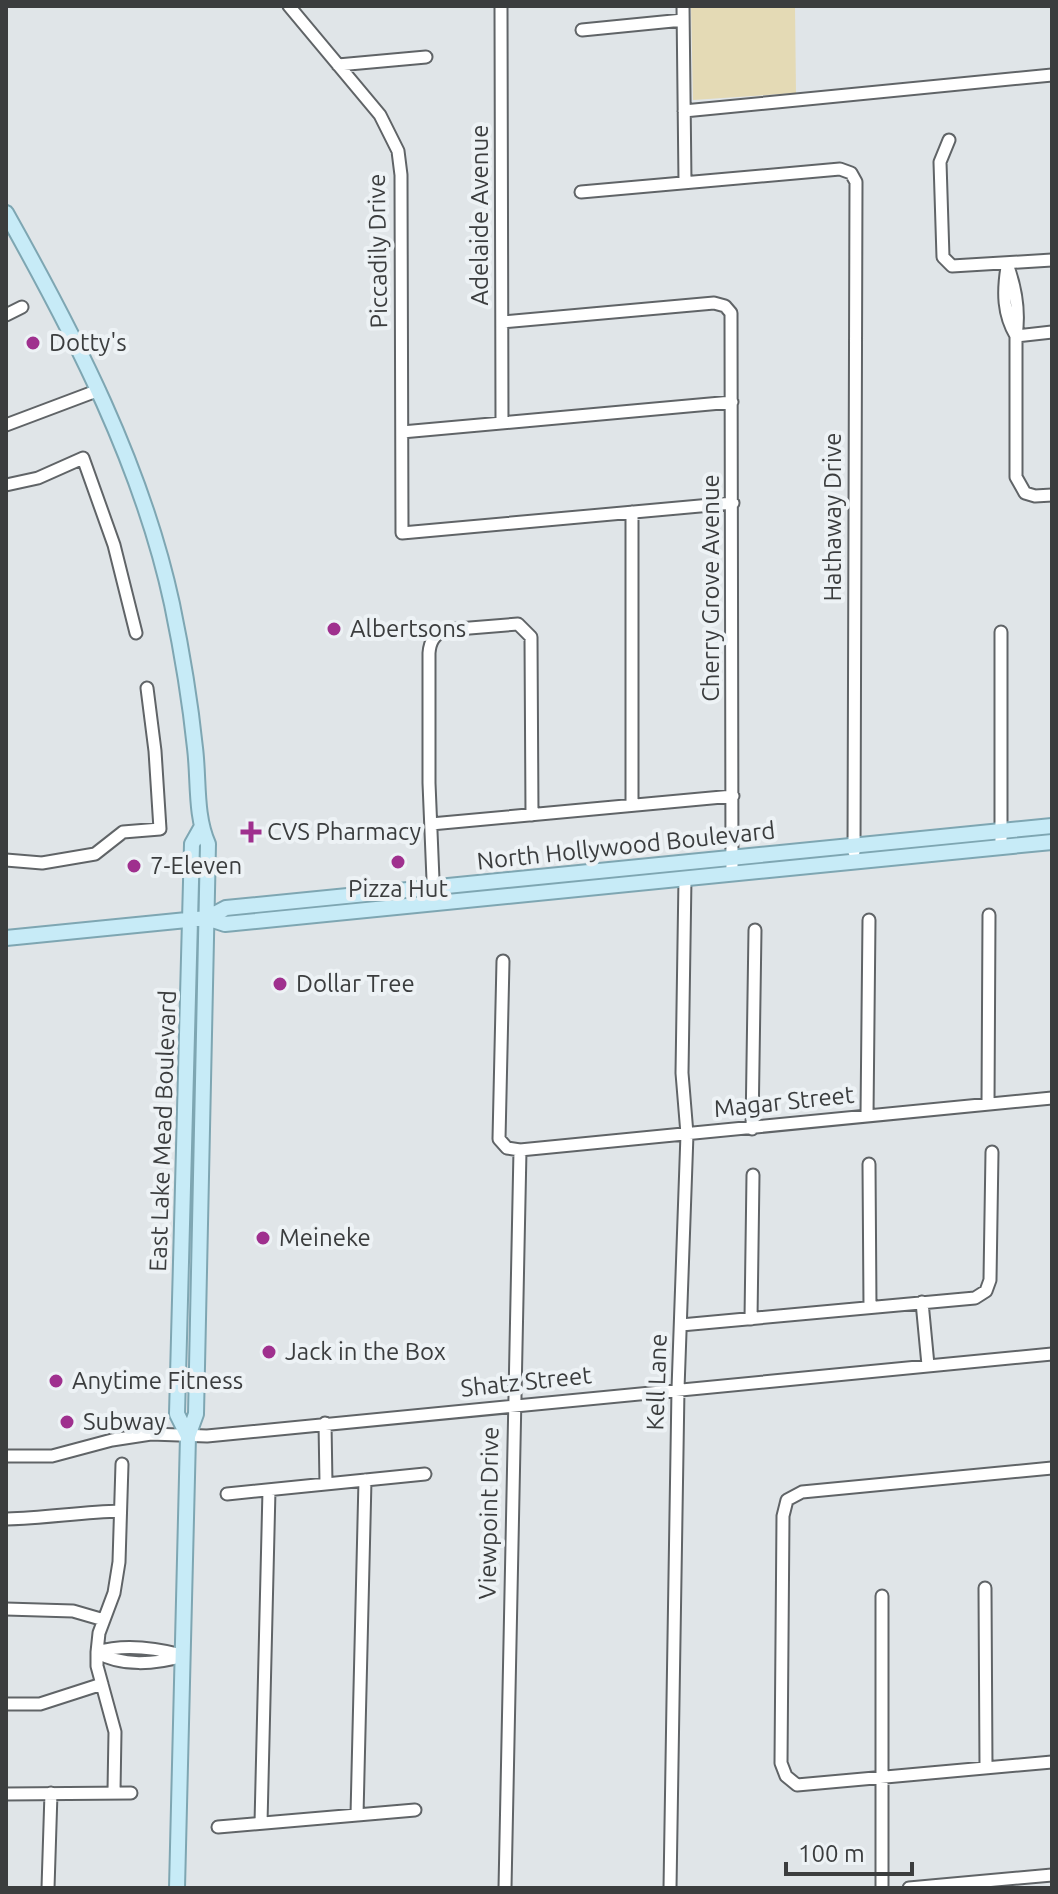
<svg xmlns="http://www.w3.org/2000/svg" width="1058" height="1894" viewBox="0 0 1058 1894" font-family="Ubuntu,sans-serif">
  <rect width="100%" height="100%" fill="#e0e5e8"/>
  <path fill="#e4dab5" d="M691,6H795L796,93L693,100Z"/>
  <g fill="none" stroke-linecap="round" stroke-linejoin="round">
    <g stroke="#606467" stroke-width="15">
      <path id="minor" d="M289,6L380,115L398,151L401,175L402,533L733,503
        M501,6L502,423
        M683,6L685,182
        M582,30L683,20
        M338,65L426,57
        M684,111L1052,75
        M949,140L940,162L943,257L952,266L1052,260
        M581,192L840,169L851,173L856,182L854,852
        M1007,264C1016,288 1020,310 1016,336V477L1025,493L1035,496L1052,495
        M1007,267C1003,292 1003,314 1016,336
        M6,315L22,307
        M502,322L714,303L725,306L731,313L732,873
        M1016,336L1052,332
        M6,425L99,390
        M402,432L732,402
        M6,485L38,478L83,458L114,545L136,633
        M632,512V805
        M1001,632V847
        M431,824L733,796
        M6,860L42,863L95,854L123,832L160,829L155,751L147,688
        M434,904L429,783V653C430,641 434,635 445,630L518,624L531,637L532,815
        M503,961L499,1139L507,1148L520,1150L505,1888
        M988,1104L989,915
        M867,1116L869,920
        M752,1129L755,930
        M520,1150L1052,1098
        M869,1164L870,1307
        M922,1302L928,1365
        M751,1319L753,1175
        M681,1325L975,1298L986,1291L990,1280L992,1152
        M325,1423L326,1484
        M6,1456H52L112,1440L151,1434L207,1436L1052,1354
        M1052,1468L802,1492L787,1500L783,1516L781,1763L786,1776L797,1785L1052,1762
        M227,1494L425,1474
        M7,1519C45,1518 82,1512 120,1511
        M985,1588L986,1768
        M882,1596V1888
        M6,1609L73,1611L104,1620
        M97,1652C121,1667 156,1664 183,1656
        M97,1652C123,1644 155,1648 182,1655
        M6,1704H40L102,1684
        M114,1791L115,1732L97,1666V1652L99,1633L114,1593L119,1562L122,1464
        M6,1794L131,1793
        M357,1815L365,1480
        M261,1823L269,1490
        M218,1827L415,1810
        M48,1888L51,1793
        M670,1888L678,1389L687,1134L682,1073L685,878
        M909,1888L1052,1875"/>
    </g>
    <g stroke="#7ea6b2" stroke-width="18">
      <path id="major" d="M6,213C75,336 142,465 172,604C182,652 190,700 195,748C199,780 195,815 208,844L196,1414L188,1436L177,1888
        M207,918L226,908L1052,826
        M6,938L207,918L225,924L1052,842
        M188,1436L177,1414L192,844L201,828"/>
    </g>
    <use href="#minor" stroke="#fff" stroke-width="11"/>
    <use href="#major" stroke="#c7ebf7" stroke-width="14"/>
  </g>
  <g fill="#9f308e" stroke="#edf2f5" stroke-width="3">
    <circle cx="33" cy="343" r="8"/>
    <circle cx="334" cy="629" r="8"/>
    <path d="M247 820h8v8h8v8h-8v8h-8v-8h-8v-8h8z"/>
    <circle cx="398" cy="862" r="8"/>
    <circle cx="134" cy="866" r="8"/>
    <circle cx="280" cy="984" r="8"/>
    <circle cx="263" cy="1238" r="8"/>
    <circle cx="269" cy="1352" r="8"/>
    <circle cx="56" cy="1381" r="8"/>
    <circle cx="67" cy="1422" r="8"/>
  </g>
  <g text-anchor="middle" stroke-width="8" stroke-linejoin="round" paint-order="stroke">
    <g font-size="24" fill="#3b3d3e" stroke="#edf2f5">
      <text transform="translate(480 215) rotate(-90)" y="8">Adelaide Avenue</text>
      <text transform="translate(378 251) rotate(-91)" y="8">Piccadily Drive</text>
      <text transform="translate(833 517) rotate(-90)" y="8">Hathaway Drive</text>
      <text transform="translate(711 588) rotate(-90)" y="8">Cherry Grove Avenue</text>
      <text transform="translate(626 846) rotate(-6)" y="8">North Hollywood Boulevard</text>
      <text transform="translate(784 1102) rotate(-6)" y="8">Magar Street</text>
      <text transform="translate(163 1131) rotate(-88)" y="8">East Lake Mead Boulevard</text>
      <text transform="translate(526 1382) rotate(-6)" y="8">Shatz Street</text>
      <text transform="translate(657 1382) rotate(-88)" y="8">Kell Lane</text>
      <text transform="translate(489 1513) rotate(-89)" y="8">Viewpoint Drive</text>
    </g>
    <g font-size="24" fill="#3b3d3e" stroke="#edf2f5" text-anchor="start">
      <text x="49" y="351">Dotty's</text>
      <text x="350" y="637">Albertsons</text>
      <text x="267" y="840">CVS Pharmacy</text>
      <text x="150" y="874">7-Eleven</text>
      <text x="398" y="897" text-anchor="middle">Pizza Hut</text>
      <text x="296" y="992">Dollar Tree</text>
      <text x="279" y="1246">Meineke</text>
      <text x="285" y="1360">Jack in the Box</text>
      <text x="72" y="1389">Anytime Fitness</text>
      <text x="83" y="1430">Subway</text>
    </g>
  </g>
  <rect width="1058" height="1894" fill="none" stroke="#3b3d3e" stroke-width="16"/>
  <path d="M786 1862v12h126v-12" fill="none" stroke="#3b3d3e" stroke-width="4"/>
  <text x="798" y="1862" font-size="24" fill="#3b3d3e" stroke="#edf2f5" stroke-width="6" paint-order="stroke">100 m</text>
</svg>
